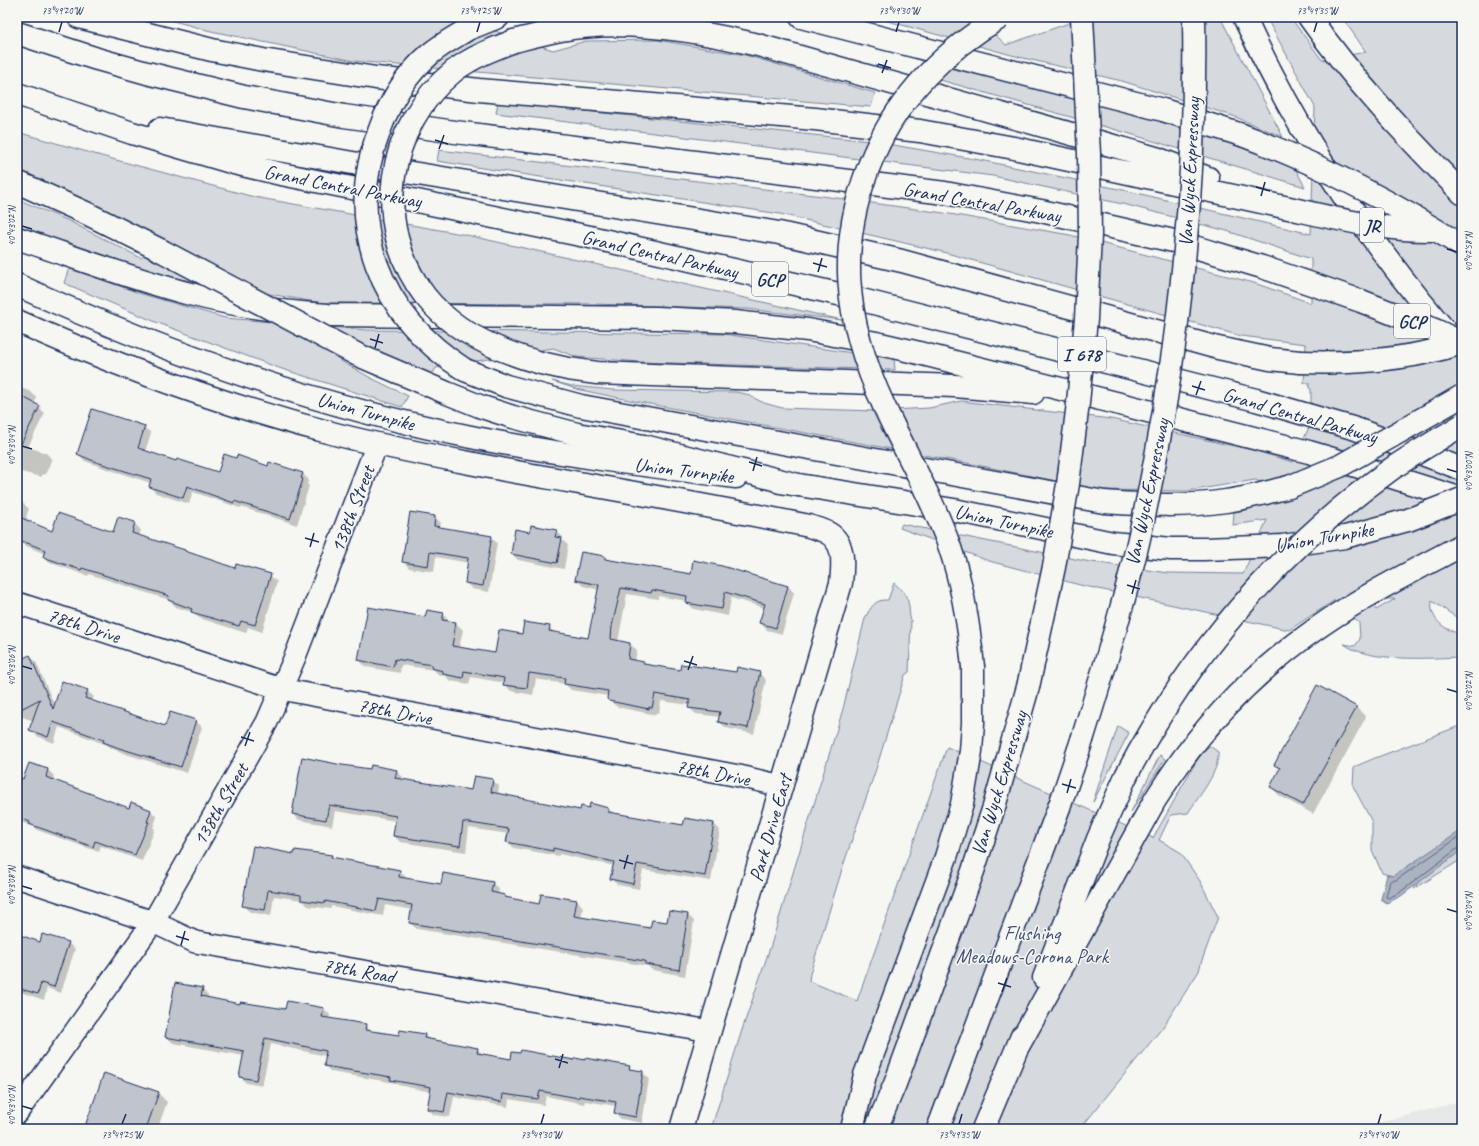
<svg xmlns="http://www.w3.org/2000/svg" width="1479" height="1146" viewBox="0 0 1479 1146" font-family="Caveat,sans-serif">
  <rect width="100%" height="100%" fill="#f6f6f2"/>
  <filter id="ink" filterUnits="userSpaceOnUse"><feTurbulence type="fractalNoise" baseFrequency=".025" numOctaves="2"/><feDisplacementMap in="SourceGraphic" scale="8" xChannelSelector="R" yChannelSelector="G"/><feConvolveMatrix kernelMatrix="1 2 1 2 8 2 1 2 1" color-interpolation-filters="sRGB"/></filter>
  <g filter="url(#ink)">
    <path fill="#e6e7e7" d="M1462,1101V1129H1355Z"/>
    <path fill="#d6d9dd" stroke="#78849e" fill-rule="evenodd" d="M158,17H452L553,50L586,41L657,40L745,55L875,93L871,107L354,61L211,31Z
      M873,17H977L1006,45L1072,22L1090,17H1220L1283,137L1233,116L1122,81L1019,57Z
      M1266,17H1290L1322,60L1366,52L1342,17H1462V621L1432,601C1429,620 1446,631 1462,634V657C1430,658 1369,663 1344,644L1355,646L1360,639L1359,623L1335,600L1289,630L1080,585L989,561L900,528L902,524L1085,561L1168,573L1243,574L1267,520L1233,525L1234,511L1276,501L1281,489L1255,480L1188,491L1100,490L967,463L634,401L576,389L552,381L572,386L613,390L736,392L746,394L764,403L782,408L875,411L929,408L961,401L1111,419L1252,450L1293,462L1311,423V389L1309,388V383H1304L1306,344L1241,336L943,252L780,214L437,161L439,150L822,196L944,213L1070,235L1254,283L1311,303V259L1227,231L1127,205L993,176L496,113L498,102L870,141L980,160L1128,191L1311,234L1315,107ZM1368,599H1395L1376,610Z
      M927,63C1032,87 1139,112 1241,147C1260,153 1277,161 1295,168L1305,187L1127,133L919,74Z
      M17,132L105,157L254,197L462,234L842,320L747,309L594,304L322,303L168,277L17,225V199L69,221L141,258L167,241L79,197L17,171Z
      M69,268L142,294L225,318L367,330L723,334L894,359L895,370L640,362L577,357L553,348L436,368L432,375L363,344L339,360L371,378L408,396L402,407L279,368L158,323L64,283Z
      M894,583C903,591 908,596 909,607C910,612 909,616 911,620L909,672L905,675L876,769L843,866L810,974L809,981L857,1001L947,747L1153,838L1202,751L1210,746L1218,752C1220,772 1198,797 1188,813L1171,815L1159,840L1180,852L1200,881L1218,917L1201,963L1199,971L1163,1027L1080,1129H711L742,1030L771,945L843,709L865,618C871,607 875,599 888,600Z
      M1462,725V859L1414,889L1441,845L1393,876L1382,873L1372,850V822L1353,786L1354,767L1375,758Z
      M1118,726L1129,733L1093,802Z
      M1160,755L1165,759L1131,812Z"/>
    <path fill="#abb2c0" stroke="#717e99" d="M1462,830V850L1401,896L1387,903L1381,899L1387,875L1393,876Z"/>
    <path fill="#0003" d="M17,386L31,392L37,398L34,404L45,413L28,447L46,453L52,459L45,475L42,474L41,477L17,471Z
      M144,427L151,433L145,452L218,474L269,467L302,473L309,480L307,484L309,486L297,525L241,507L240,508L193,492L189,504L156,493L150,487L151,483L104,468L85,461L78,454Z
      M17,501L22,502L29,509L26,517L28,519L27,521L52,532L113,533L134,523L141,530L139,536L236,569L270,575L277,582L262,632L248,627L246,633L199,618L194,613L176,607L169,600L89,574L88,576L51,563L44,557L45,554L17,542Z
      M411,513L435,517L441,523L440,528L491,537L497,543L489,592L472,589L466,583L469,563L436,557L434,572L409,568L403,561Z
      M556,531L563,537L562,540L568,545L564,569L518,560L512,554L531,533Z
      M605,557L608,561L692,575L788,586L794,593L782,634L767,630L760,623L765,608L731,598L728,616L694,609L687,603V601L658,596V599L627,594L618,642L630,644L637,650L635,661L644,663L647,666L681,672L759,673L766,680L754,734L726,728L719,721L720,717L696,714L689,708L690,705L661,701L659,714L656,713V715L617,707L608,699V696L571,690L565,684L536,679L533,695L511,691L504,684L505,683L471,677L469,684L450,681L446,676L439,675L434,670L401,665L400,673L366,667L359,660L426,618L443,614L450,622L456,623L463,630L459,648L496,654L523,635L549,627L555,633L589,639L599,590L583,586L577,580Z
      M30,656L36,662L55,706L87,691L94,697L92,701L166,728L196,721L202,727L187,773L126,754L111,748L107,745L59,727L54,743L37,736L30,730L34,721L17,715V657L23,659Z
      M1356,707L1366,717L1313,814L1280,796L1271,787L1280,770L1275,765Z
      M48,770L54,776L53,780L130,809L151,811L157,817L153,828L155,829L142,861L101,846L99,852L37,830L34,827L21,822L17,818V791L24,780Z
      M371,770L396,771L403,777L402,780L472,791L493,780L499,786L498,794L580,811L608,808L614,814L684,826L714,824L720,830L711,881L643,870L639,889L618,885L611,879L614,866L559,854V856L514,848L507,841L509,834L469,828L466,852L400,842L394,836L396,821L335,811L332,826L299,820L293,814Z
      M295,855L331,856L334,859L399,871L406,877L405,879L442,886L492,883L499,889L498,895L504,896L507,899L540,905L577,900L583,907L581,918L651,929L688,915L694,921L685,976L652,970L648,966L417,929L410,923L412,910L385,905L383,916L331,906V909L308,906L302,900L274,896L271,916L250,912L243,906Z
      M17,935L41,943H68L75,949L61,993L47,988L44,1000L17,991Z
      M202,989L208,995V999L241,1005L286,1010L324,1009L330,1015L329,1019L365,1025L372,1032L400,1036L425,1035L429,1040L477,1049L484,1055L512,1060L575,1061L629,1067L634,1071L643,1072L649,1079L642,1123L621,1119L615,1113L616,1106L585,1101L584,1104L546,1096L544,1105L509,1099L508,1107L454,1097L450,1117L434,1115L428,1109L431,1092L398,1085L395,1083L331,1072L325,1066L326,1056L271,1044L262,1086L246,1083L240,1076L244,1056L173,1043L166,1037Z
      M158,1093L167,1102L158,1128L132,1119L129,1129H85Z
      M247,1124L261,1129H245Z"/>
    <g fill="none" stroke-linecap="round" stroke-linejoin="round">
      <path stroke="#556385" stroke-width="1" d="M1462,835L1396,880L1390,881L1386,897L1388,898L1399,893L1458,848L1462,847"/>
    </g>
    <path fill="#c0c4cd" stroke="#1b2f5e" d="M17,394L40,406L17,452Z
      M92,409L145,426L138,448L176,461L177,459L218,472L224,454L236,458L237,455L268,466L269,462L303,473L301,478L303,479L290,519L234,501V503L187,486L183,498L149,487L151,479L96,462L77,454Z
      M410,512L435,516L434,526L492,536L483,586L465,583L468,558L430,552L428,566L402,562Z
      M58,513L113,532L118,517L135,522L132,533L185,550V551L235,568L236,564L271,574L255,625L241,621L239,626L191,612L192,609L168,600L169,596L82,568L81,570L43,557L45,550L17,539V516L52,531Z
      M531,525L557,530L555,537L562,538L557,563L511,554L515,529L530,532Z
      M581,552L605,556V559L691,574L693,560L722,566L788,586L776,628L759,623L765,604L725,592L722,609L686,603L687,596L652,590L651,593L621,588L612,626L611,639L630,643L628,659L644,662V664L680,670L681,664L736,672L737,667L760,672L748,728L718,722L720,712L688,708L690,700L655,694L652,708L649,707V709L609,701L607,699L608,691L564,684L565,678L529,673L527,688L503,685L504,678L464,671L463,678L443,674V671L431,668L432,665L395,659L393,667L358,660L368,607L425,617L427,610L444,613L442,620L456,622L452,646L495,653L499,630L522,634L524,622L550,626L549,631L588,638L599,585L575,580Z
      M30,655L53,709L62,681L88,690L85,698L165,726L170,712L196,720L181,767L119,748L103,742L104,740L53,722L48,737L29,730L40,699L17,711V661Z
      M1317,685L1357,707L1303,805L1270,787L1280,768L1274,765Z
      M302,757L342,765L370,769L371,765L397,770L395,778L471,790L474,776L493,779L491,792L580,810L581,806L589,808L590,803L608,808V812L683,825L685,818L714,823L705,876L637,864L633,884L610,879L614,862L553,848V851L506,842L509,829L463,822L460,846L393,836L396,816L329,805L326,820L292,814Z
      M29,763L48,769L46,777L129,808L131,802L151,810L147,822H149L135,855L95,841L93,847L29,824L30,822L17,817V789L21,778L23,779Z
      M253,846L294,854L295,850L332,855L331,857L400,870L399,877L441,884L443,873L493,882L491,892L505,895V897L539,904L541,894L577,900L574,916L650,928L652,920L667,922L669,911L688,914L679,970L645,964V961L409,923L412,905L379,899L376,911L325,901V903L301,900V895L268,890L265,910L242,906Z
      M17,934L40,942L42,934L69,942L54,987L41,983L38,994L17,988Z
      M175,983L203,988L201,996L240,1004V1002L285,1009L287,1001L324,1008L322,1017L366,1024L365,1030L399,1035L400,1030L425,1034L424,1038L478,1048L477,1053L511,1059L512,1052L520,1053L521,1050L574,1060L575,1058L585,1060V1058L630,1066L629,1069L643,1071L636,1117L614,1113L616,1102L579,1096L578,1098L540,1091L538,1099L503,1094L502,1102L448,1092L444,1112L427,1109L431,1087L390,1080L391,1077L324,1066L326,1051L265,1038L256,1080L239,1077L244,1051L165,1037Z
      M104,1073L159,1092L146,1129H84Z"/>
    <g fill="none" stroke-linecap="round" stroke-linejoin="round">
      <g stroke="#1b2f5e" stroke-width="24">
        <path id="street" d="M17,603L281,689L739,776L782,786
          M17,877L153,922L195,942L710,1031
          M17,1113L153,922L267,722L295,657L377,444"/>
      </g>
      <g stroke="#1b2f5e" stroke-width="25">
        <path id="secondary" d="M17,321C121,368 229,407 339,435C394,449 450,459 505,470C606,488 708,505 809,526C814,528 819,529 824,531C846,540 843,564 841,583L681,1129"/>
      </g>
      <g stroke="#1b2f5e" stroke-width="25">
        <path id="primary" d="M17,285C163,352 317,406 476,438C562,455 649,466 736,477
          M780,482L954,510L1113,543L1171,549H1204L1282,546L1345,537L1408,520"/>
      </g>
      <g stroke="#1b2f5e" stroke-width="25">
        <path id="highway" d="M79,17L212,50L263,60L376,78L479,90L815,119L920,131L1014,148L1284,207
          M801,17L1163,110L1242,135
          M1244,17C1298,134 1370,245 1455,342
          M1309,17C1354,81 1407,137 1462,193
          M468,29L498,17
          M17,33L97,59L147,73L244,97L344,116L455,132L945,193L1041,211L1178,242L1262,267L1361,301
          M514,41C530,37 545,33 561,30C624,18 696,30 758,45L1156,158L1208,178
          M17,94L132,133L234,163L281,174L417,201L590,237L838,294L1256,400L1356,429L1462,469
          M160,129L381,168L779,233L902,261L1218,348L1270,359L1300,362
          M17,182L88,214L162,251
          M17,238C74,257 132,279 190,294C235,306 282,312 328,315L657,318L735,322L808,330L876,343L915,352L1309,452L1363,468L1462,499
          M358,355L447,393L482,407L513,417L577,434L644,446L798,485
          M541,363L568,369L597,373L955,386L1033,393
          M465,370L506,386L581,406L1104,502C1145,505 1186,507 1226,501C1248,498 1268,492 1289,487
          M1044,978L1098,839L1126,776
          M1016,1050L1155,800C1198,730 1252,673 1320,626C1364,595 1414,571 1462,545
          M852,1129L865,1075L946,857L962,804L971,751L973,723V667
          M876,1129L895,1084L973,871L994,807L1028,687
          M938,1129L1061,802L1082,740
          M983,1129L1022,1036"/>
      </g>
      <use href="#street" stroke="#f6f6f2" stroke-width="21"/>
      <use href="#secondary" stroke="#f6f6f2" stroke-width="22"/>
      <use href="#primary" stroke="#f6f6f2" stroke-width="22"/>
      <use href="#highway" stroke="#f6f6f2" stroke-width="22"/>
      <g stroke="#1b2f5e" stroke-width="25" stroke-linecap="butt">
        <path id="primary-bridge" d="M1408,520L1462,499"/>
      </g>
      <g stroke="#1b2f5e" stroke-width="25" stroke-linecap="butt">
        <path id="highway-bridge" d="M514,41C493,49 472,57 454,71C386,126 371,225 425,296C453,332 498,351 541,363
          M1242,135C1320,164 1392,202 1462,246
          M1284,207C1334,218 1383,231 1435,230
          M162,251L358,355
          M1361,301L1437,331L1462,343
          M1300,362C1354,364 1409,360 1462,343
          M465,370C380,316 343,224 380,129C390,101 407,74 430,54C442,44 455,37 468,29
          M1289,487L1340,466L1462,396
          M973,667C969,626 963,585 949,545C932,497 905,452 884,406C844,320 835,243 874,154C900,95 946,49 1001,17
          M1028,687L1054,567L1068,484L1078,403L1086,319L1090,235L1089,154L1082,17
          M1082,740C1105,666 1128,591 1144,516C1179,352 1197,184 1194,17
          M1126,776C1189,655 1279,550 1390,470C1413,454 1438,440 1462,425"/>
      </g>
      <use href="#primary-bridge" stroke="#f6f6f2" stroke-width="22"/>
      <use href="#highway-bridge" stroke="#f6f6f2" stroke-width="22"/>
    </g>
  </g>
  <path fill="none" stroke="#1b2f5e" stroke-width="1.5" d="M59,32L62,22M477,32L480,22M896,32L899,22M1314,32L1317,22M878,64L891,68M882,73L887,60M435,140L448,144M439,149L444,135M1256,187L1270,191M1261,196L1265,182M22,226L32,229M1447,249L1457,252M813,263L827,267M818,272L822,258M370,339L383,343M375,348L379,334M1192,386L1205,390M1196,395L1201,381M22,446L32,449M749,462L762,466M1447,469L1457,472M753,471L757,457M305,538L319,542M310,547L314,533M1127,585L1140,589M1132,594L1136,580M684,661L697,665M22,666L32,669M688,670L693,656M1447,689L1457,692M241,737L254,741M245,746L250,732M1062,784L1076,788M1067,793L1071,779M619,860L633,864M624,869L628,855M22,886L32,889M1447,909L1457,912M176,936L189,940M181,945L185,931M998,983L1011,987M1002,992L1007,978M555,1059L568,1063M559,1068L563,1054M22,1106L32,1109M122,1124L126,1114M541,1124L544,1114M959,1124L962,1114M1378,1124L1381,1114"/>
  <g text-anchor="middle" stroke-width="3" stroke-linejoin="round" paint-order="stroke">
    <g fill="#f6f6f2" stroke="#5d6b8a" stroke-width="1">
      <rect x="1360" y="208" width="24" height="34" rx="3"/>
      <rect x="752" y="262" width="36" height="34" rx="3"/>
      <rect x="1394" y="304" width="36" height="34" rx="3"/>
      <rect x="1058" y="337" width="48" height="34" rx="3"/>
    </g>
    <g font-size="19" font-weight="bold" fill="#1b2f5e">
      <text x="1372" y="232">JR</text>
      <text x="770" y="286">GCP</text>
      <text x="1412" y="328">GCP</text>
      <text x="1082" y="361">I 678</text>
    </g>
    <g font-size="20" fill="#1b2f5e" stroke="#f6f6f2">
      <text transform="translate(1189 172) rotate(-87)" y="7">Van Wyck Expressway</text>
      <text transform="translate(343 186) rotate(11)" y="7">Grand Central Parkway</text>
      <text transform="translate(982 202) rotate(10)" y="7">Grand Central Parkway</text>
      <text transform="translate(660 254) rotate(13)" y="7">Grand Central Parkway</text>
      <text transform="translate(366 411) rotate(15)" y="7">Union Turnpike</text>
      <text transform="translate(1300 415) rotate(16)" y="7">Grand Central Parkway</text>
      <text transform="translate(684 470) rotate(7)" y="7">Union Turnpike</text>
      <text transform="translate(1147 492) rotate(-78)" y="7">Van Wyck Expressway</text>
      <text transform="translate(352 509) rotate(-69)" y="7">138th Street</text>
      <text transform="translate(1004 521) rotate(12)" y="7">Union Turnpike</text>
      <text transform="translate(1324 537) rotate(-10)" y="7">Union Turnpike</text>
      <text transform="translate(84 625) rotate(18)" y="7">78th Drive</text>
      <text transform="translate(395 711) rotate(11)" y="7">78th Drive</text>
      <text transform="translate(713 772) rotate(11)" y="7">78th Drive</text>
      <text transform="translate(999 783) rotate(-73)" y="7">Van Wyck Expressway</text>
      <text transform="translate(220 804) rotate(-60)" y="7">138th Street</text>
      <text transform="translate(770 828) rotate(-74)" y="7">Park Drive East</text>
      <text transform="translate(359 970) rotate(10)" y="7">78th Road</text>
    </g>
    <g font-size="20" fill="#405177" stroke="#f6f6f2">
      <text x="1032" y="940">Flushing<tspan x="1032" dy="23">Meadows-Corona Park</tspan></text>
    </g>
  </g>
  <rect width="1479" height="1146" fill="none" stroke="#f6f6f2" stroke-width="44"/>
  <rect x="22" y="22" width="1435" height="1102" fill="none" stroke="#1b2f5e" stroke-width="1.5"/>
  <g font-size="10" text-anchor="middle" fill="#1b2f5e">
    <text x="62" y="14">73°49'20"W</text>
    <text x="480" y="14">73°49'25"W</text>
    <text x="899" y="14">73°49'30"W</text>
    <text x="1317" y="14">73°49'35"W</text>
    <text transform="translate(11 226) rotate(-90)" y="4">40°43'02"N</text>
    <text transform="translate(1468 252) rotate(-90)" y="4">40°42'58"N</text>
    <text transform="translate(11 446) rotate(-90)" y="4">40°43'04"N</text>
    <text transform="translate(1468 472) rotate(-90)" y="4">40°43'00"N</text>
    <text transform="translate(11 666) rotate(-90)" y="4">40°43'06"N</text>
    <text transform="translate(1468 692) rotate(-90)" y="4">40°43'02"N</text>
    <text transform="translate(11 886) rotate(-90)" y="4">40°43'08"N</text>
    <text transform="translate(1468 912) rotate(-90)" y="4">40°43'04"N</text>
    <text transform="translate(11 1106) rotate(-90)" y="4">40°43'10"N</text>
    <text x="122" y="1138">73°49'25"W</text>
    <text x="541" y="1138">73°49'30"W</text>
    <text x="959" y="1138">73°49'35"W</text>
    <text x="1378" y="1138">73°49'40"W</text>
  </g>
</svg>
